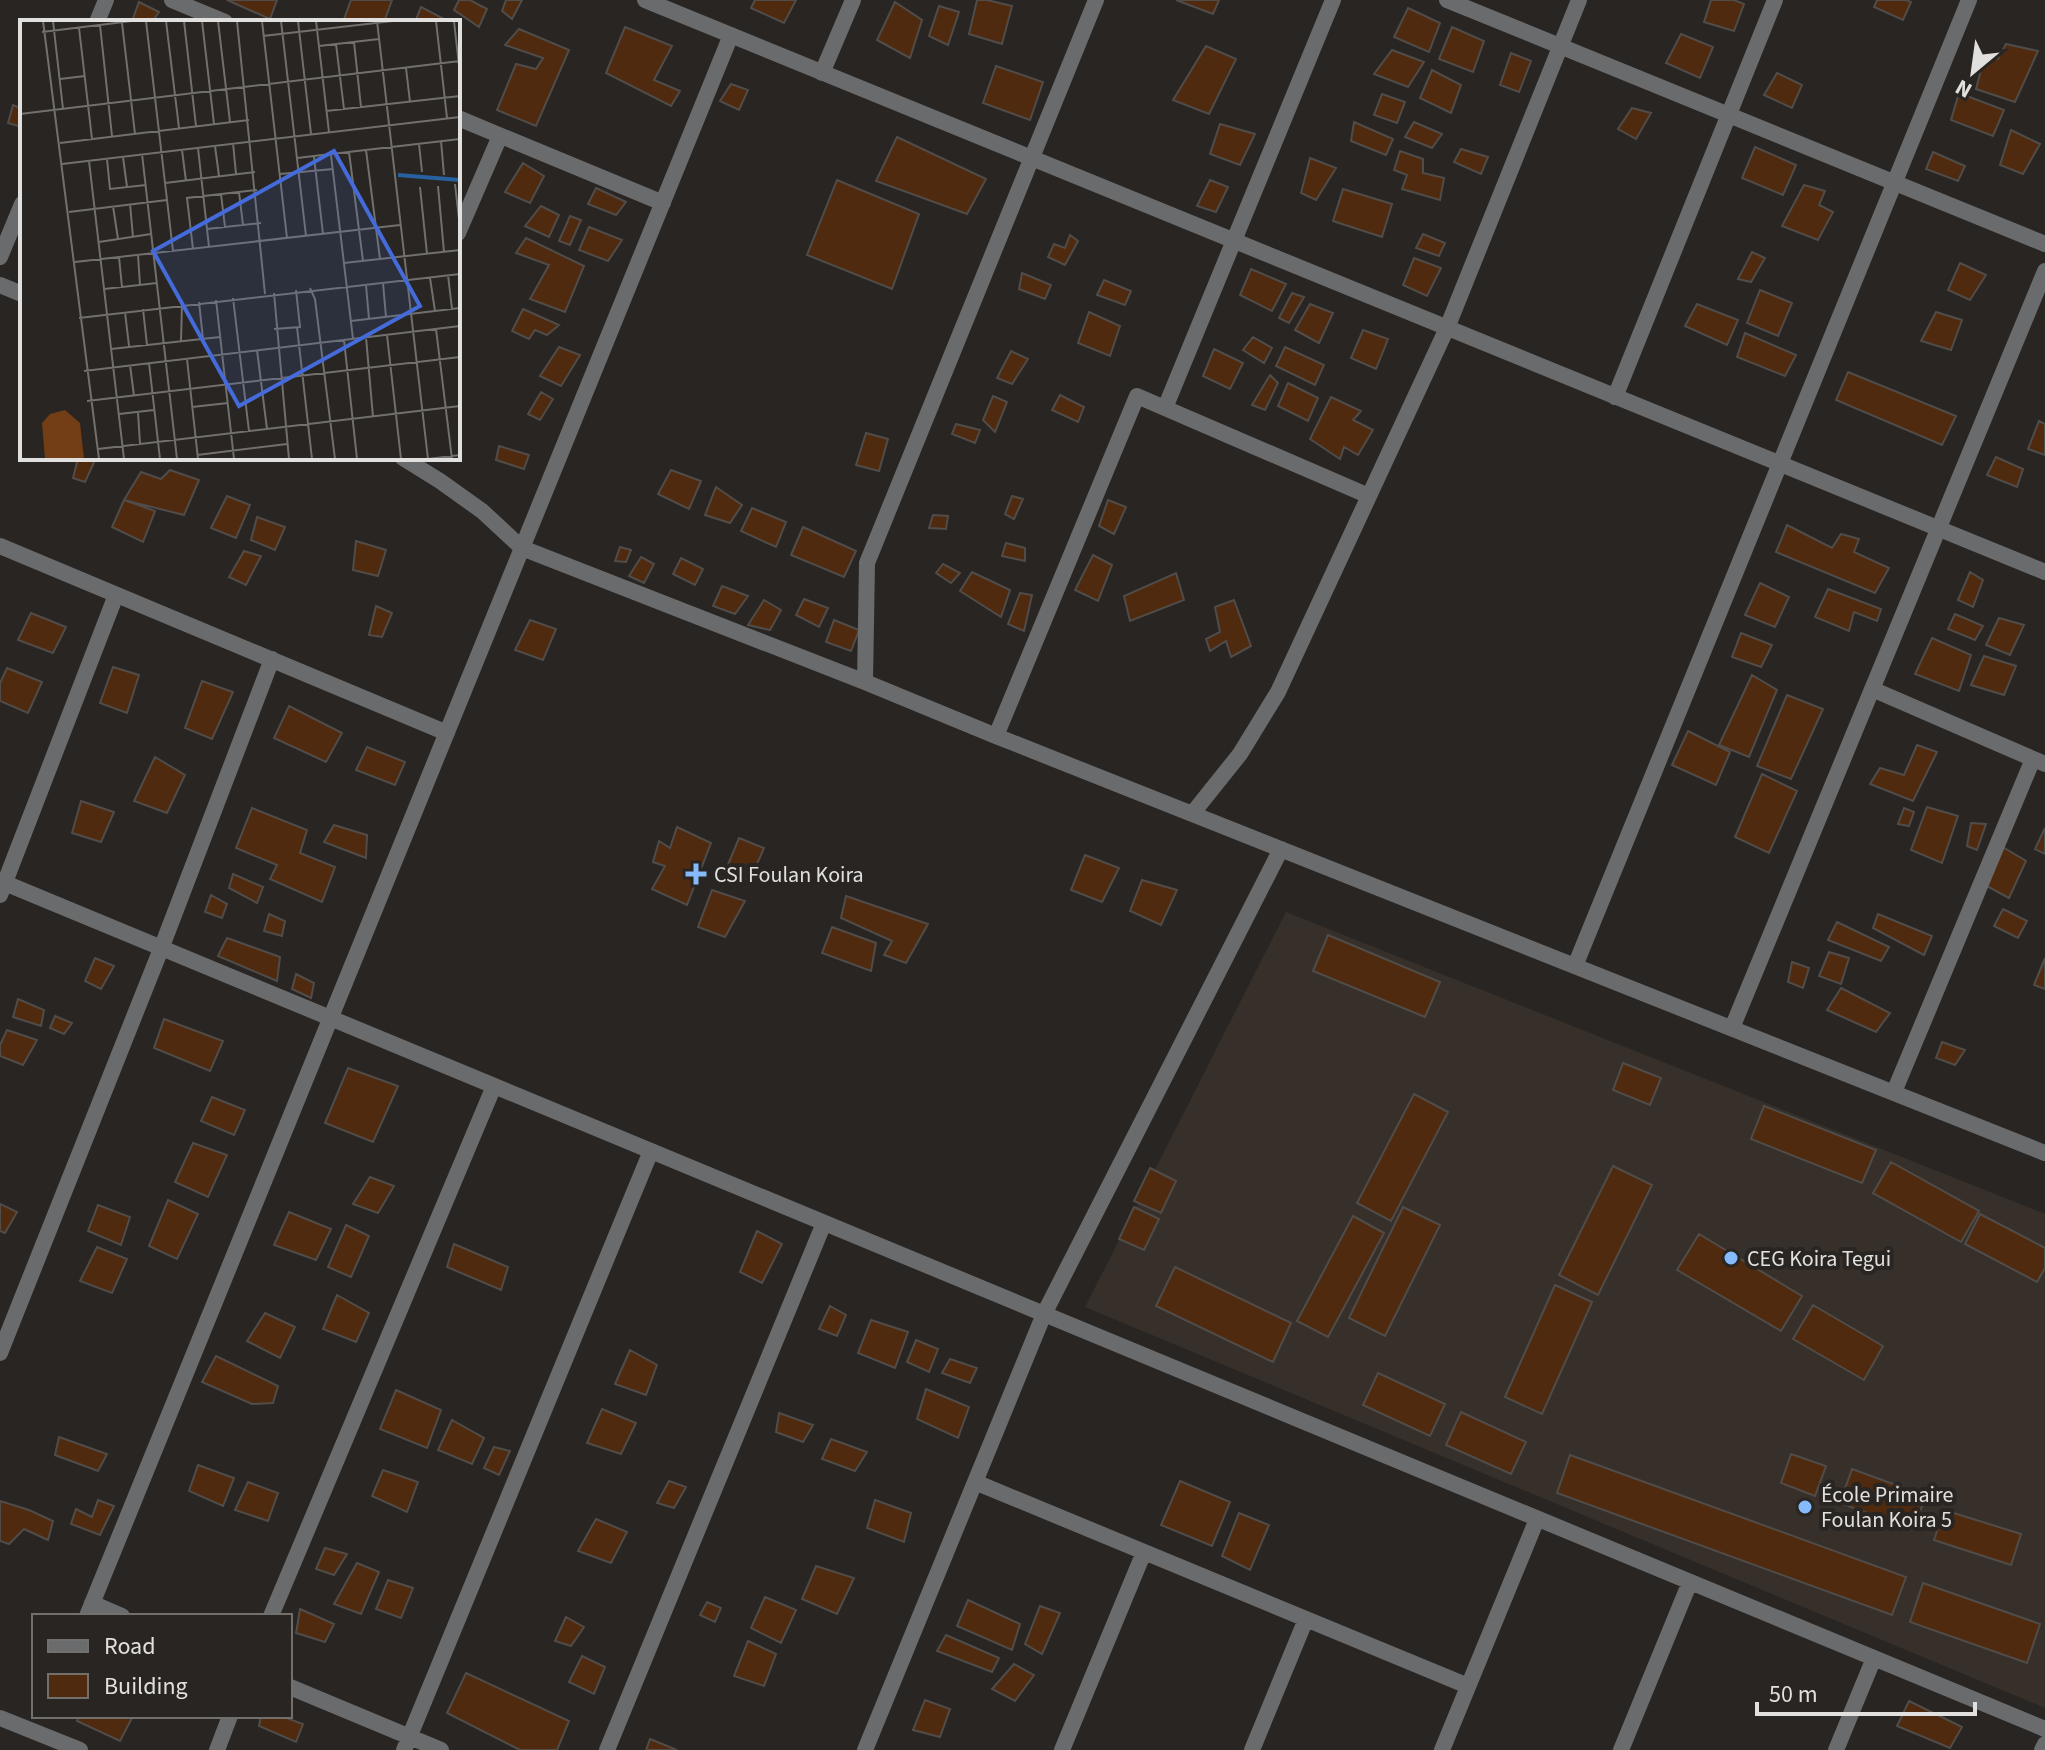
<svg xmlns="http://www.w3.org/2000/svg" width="2045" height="1750" viewBox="0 0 2045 1750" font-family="'Source Sans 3',sans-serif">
  <rect width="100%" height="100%" fill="#282522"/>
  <path fill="#37302a" d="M1286,912L2045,1214V1708L1085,1307Z"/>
  <path fill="#502a0e" stroke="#504c49" stroke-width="2" d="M227,0H277L270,19Z
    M351,0H392L384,22H343Z
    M459,0H470L487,9L479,27L454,10Z
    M506,0H522L512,19L502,11Z
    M755,0H796L784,23L751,8Z
    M977,0H987L1012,6L1002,44L969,34Z
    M1176,0H1219L1213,14Z
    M1711,0H1734L1744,4L1734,31L1704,22Z
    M1877,0H1906L1911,2L1903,20L1874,7Z
    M139,2L159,12L152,22L132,21Z
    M895,2L922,20L910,58L877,40Z
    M939,6L959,12L948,45L929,36Z
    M421,7L448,21V22H415Z
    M1408,8L1440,23L1429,52L1394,37Z
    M625,27L672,46L654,80L680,91L671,106L606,73Z
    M1452,27L1484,41L1473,72L1439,59Z
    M519,29L569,50L536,126L497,110L516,64L536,69L543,58L505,45Z
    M1681,34L1713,47L1700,78L1666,63Z
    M2006,44L2038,51L2015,102L1976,89L1985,55L1998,59Z
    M1206,46L1236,59L1209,114L1173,100Z
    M1392,50L1424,62L1408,87L1374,74Z
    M1511,53L1531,61L1519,92L1500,85Z
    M996,66L1043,82L1030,120L983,103Z
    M1432,70L1461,85L1451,113L1420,98Z
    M1777,73L1802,85L1792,108L1764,95Z
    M731,84L748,90L739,110L720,101Z
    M1959,93L2004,110L1993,136L1951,120Z
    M1382,94L1405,102L1397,123L1374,115Z
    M13,105L22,109V127L8,123Z
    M1632,108L1651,113L1636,139L1618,129Z
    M1354,122L1393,139L1386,155L1351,141Z
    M1414,122L1442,134L1432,148L1405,137Z
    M1220,124L1255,134L1240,165L1210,154Z
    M2011,130L2040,144L2023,174L2000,165Z
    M897,137L986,179L967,214L876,181Z
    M1755,147L1796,165L1783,195L1742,178Z
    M1461,149L1488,157L1481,174L1454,162Z
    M1400,151L1423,159V173L1444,178L1440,200L1402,189L1407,175L1394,170Z
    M1933,152L1965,166L1958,181L1926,169Z
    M1310,158L1336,168L1316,200L1301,193Z
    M523,163L544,176L530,203L505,192Z
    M837,180L919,214L892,289L807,255Z
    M1210,180L1228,187L1216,212L1197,206Z
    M1804,185L1825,191L1819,205L1833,212L1818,240L1782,226Z
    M596,188L626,202L616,215L588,204Z
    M1343,189L1392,204L1382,237L1333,221Z
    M541,206L559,215L549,237L525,226Z
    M570,216L581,220L570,245L559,241Z
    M589,227L622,240L608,261L579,250Z
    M1423,234L1445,243L1439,256L1416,248Z
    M1070,235L1078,241L1065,265L1048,257L1054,244L1065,248Z
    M526,238L584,266L565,312L530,299L549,265L516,253Z
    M1752,252L1765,258L1751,282L1738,279Z
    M1414,258L1441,268L1427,296L1403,285Z
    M1960,263L1986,275L1970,300L1948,290Z
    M1251,269L1286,284L1272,311L1240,295Z
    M1022,273L1051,285L1045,299L1019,289Z
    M1104,280L1131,291L1125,305L1097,295Z
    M1760,290L1792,303L1778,336L1747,323Z
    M1292,293L1304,297L1289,323L1279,318Z
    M1310,304L1333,313L1319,343L1295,330Z
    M1697,304L1738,320L1727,345L1685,326Z
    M523,309L559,325L547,335L535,330L529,339L512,331Z
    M1089,312L1120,326L1110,356L1078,343Z
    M1936,312L1962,320L1951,350L1921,341Z
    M1363,330L1388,339L1376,369L1351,358Z
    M1745,333L1796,355L1785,376L1737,357Z
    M1253,337L1272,348L1264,363L1243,350Z
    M559,347L580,355L561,386L540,376Z
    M1285,347L1324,365L1315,385L1276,366Z
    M1214,349L1243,363L1230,389L1203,376Z
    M1011,351L1028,359L1012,384L997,378Z
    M1848,372L1956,416L1942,445L1836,400Z
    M1270,375L1278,383L1265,410L1252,405Z
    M1288,383L1318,398L1308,421L1278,406Z
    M541,392L553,399L540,420L528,414Z
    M1060,395L1084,407L1078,422L1052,410Z
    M993,396L1007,402L995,432L983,420Z
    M1331,397L1361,411L1353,420L1373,430L1358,455L1344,447L1340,459L1310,439Z
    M2039,421L2045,424V455L2028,449Z
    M956,424L980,430L975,443L952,434Z
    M866,433L888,439L879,471L856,465Z
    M499,446L529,455L524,469L496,460Z
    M1996,457L2023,469L2017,487L1987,475Z
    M78,458H96L85,482L73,478Z
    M170,470L199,480L184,515L124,500L141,472L161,479Z
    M671,470L701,481L689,509L658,494Z
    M716,487L742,505L730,523L705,515Z
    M227,496L250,505L236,538L211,528Z
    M1012,496L1023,499L1014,519L1005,514Z
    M124,500L155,511L143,542L112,527Z
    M1108,500L1126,507L1114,534L1099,526Z
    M752,508L786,522L776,547L741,531Z
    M933,515L948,516L946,529L929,528Z
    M257,517L285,527L275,550L251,540Z
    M1787,525L1832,548L1841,534L1859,539L1854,552L1889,568L1875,593L1776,552Z
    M803,527L856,551L844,577L791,555Z
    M356,541L386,550L378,576L353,570Z
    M1006,543L1025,548V561L1002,556Z
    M620,547L631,550L626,562L615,561Z
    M244,551L261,556L246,585L229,577Z
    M1093,555L1112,565L1098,601L1075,590Z
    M641,557L654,564L644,583L629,576Z
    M681,558L703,569L695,585L673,574Z
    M943,564L960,573L951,583L936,573Z
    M972,572L1010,590L1001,617L960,591Z
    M1970,572L1983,580L1973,607L1958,600Z
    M1176,573L1184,600L1130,621L1124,596Z
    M1760,583L1789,597L1775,627L1745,615Z
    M722,586L748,596L735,614L713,606Z
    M1828,589L1881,609L1877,621L1854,612L1849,631L1815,617Z
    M1020,593L1032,595L1024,631L1008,624Z
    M804,599L828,608L819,627L796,615Z
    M764,600L781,610L770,630L748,625Z
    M1234,600L1251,646L1231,657L1226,641L1210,651L1206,639L1220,632L1215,607Z
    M376,606L392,613L382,637L369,635Z
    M31,613L66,627L53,653L18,640Z
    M1955,614L1983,626L1975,640L1948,629Z
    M1999,618L2024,625L2010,655L1986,645Z
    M530,620L556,629L543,660L515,650Z
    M834,620L859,630L851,651L826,642Z
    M1741,633L1772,645L1761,667L1732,657Z
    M1932,638L1971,655L1959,691L1915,674Z
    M1984,656L2016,666L2004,695L1971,685Z
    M113,667L139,675L127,713L100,703Z
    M7,668L42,682L28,713L0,701V683Z
    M1752,675L1777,690L1749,757L1719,745Z
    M202,681L233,692L212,739L185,728Z
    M1787,695L1823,709L1791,779L1757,766Z
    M289,706L342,733L326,762L274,738Z
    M1688,731L1730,752L1716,785L1672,765Z
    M1917,745L1937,752L1913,801L1870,784L1880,768L1904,775Z
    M367,747L405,762L395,785L356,770Z
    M155,757L185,775L167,813L134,801Z
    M1762,774L1797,791L1769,853L1735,837Z
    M81,801L114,812L101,842L72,833Z
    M1927,807L1958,816L1942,863L1911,850Z
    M252,808L307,830L300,853L335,867L322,902L270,879L277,865L236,848Z
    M1904,808L1914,812L1909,826L1898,824Z
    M1971,823L1986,824L1977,850L1967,846Z
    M334,825L367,835L366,858L324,842Z
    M677,827L711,843L687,905L652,889L665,866L653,862L659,841L670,848Z
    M2045,828V854L2035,849Z
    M739,838L764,848L750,880L725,872Z
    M2001,846L2026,861L2009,898L1983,884Z
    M1085,855L1119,868L1102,902L1071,890Z
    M233,874L263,887L257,903L229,888Z
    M1142,880L1177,890L1161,925L1130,911Z
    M712,890L745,901L725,937L698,927Z
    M211,895L227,904L222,918L205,912Z
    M846,896L928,924L906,963L884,955L892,941L841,918Z
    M2003,909L2027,921L2018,938L1994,926Z
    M269,914L285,921L282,936L264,931Z
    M1878,914L1932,936L1924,955L1873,928Z
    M1837,922L1889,947L1881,961L1828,940Z
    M832,927L876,943L871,971L822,953Z
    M1328,935L1440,982L1425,1017L1313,971Z
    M227,938L280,957L277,981L218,956Z
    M1829,952L1849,958L1841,984L1819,976Z
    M95,958L114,966L101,989L85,981Z
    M2045,958V989L2034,985Z
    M1792,962L1809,968L1803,988L1788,982Z
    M296,974L314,983L311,998L292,989Z
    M1841,988L1890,1013L1876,1032L1827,1010Z
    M18,999L44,1010L41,1026L13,1017Z
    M55,1016L72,1023L64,1034L50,1028Z
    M164,1019L223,1041L210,1071L154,1048Z
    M7,1030L37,1040L23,1065L0,1056V1045Z
    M1942,1042L1965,1050L1955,1065L1936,1058Z
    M1623,1063L1661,1078L1650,1105L1613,1090Z
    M348,1068L398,1086L373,1142L325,1123Z
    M1414,1094L1448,1112L1391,1221L1357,1203Z
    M212,1097L245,1110L234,1135L201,1121Z
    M1764,1106L1876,1150L1862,1183L1751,1139Z
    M193,1143L227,1155L208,1197L175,1182Z
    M1891,1162L1979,1211L1961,1242L1873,1193Z
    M1613,1166L1652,1185L1598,1295L1559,1275Z
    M1150,1168L1176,1181L1161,1213L1134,1201Z
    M370,1177L394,1186L378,1213L353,1204Z
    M168,1200L198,1214L177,1259L149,1246Z
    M0,1204L17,1212L5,1233L0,1231Z
    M98,1205L130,1217L121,1245L88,1231Z
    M1134,1207L1159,1219L1144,1250L1119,1239Z
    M1403,1207L1440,1225L1385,1336L1349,1318Z
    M289,1212L331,1229L316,1260L274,1245Z
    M1980,1214L2045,1248V1268L2037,1282L1965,1244Z
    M1353,1216L1384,1233L1328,1337L1297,1321Z
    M346,1225L369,1236L351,1277L328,1267Z
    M757,1231L782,1244L762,1283L740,1272Z
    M1699,1234L1802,1296L1781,1331L1677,1270Z
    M454,1244L508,1267L501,1290L447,1267Z
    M97,1247L127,1259L112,1293L80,1281Z
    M1175,1267L1291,1323L1273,1362L1156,1306Z
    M1555,1285L1592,1302L1542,1414L1505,1397Z
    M337,1295L369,1313L356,1342L323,1329Z
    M1813,1305L1883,1346L1864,1380L1793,1339Z
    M830,1306L846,1315L837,1336L819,1329Z
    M265,1313L295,1327L280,1358L247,1341Z
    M871,1320L908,1332L895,1368L858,1353Z
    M916,1340L938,1349L929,1372L907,1362Z
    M630,1350L657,1365L646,1395L615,1384Z
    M216,1356L278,1386L273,1403L252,1404L202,1382Z
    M950,1359L977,1368L970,1383L942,1373Z
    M1378,1373L1445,1404L1430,1436L1363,1405Z
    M926,1389L969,1407L958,1438L917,1419Z
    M396,1390L441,1410L427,1448L380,1429Z
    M602,1409L636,1423L621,1454L587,1443Z
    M1461,1412L1526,1442L1511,1474L1446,1445Z
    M779,1413L813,1425L803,1442L776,1432Z
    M452,1420L484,1438L472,1464L438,1450Z
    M59,1437L107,1454L98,1471L55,1455Z
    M831,1439L867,1452L855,1471L822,1459Z
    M494,1447L510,1451L499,1475L484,1468Z
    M1791,1454L1826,1466L1815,1496L1781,1483Z
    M1570,1455L1906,1577L1892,1615L1557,1493Z
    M198,1465L234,1478L223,1506L189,1491Z
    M1852,1469L1926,1496L1913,1530L1840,1503Z
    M383,1470L418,1482L407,1512L372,1496Z
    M669,1481L686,1487L674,1508L657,1503Z
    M1180,1481L1230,1502L1212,1546L1161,1525Z
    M248,1482L278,1493L268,1521L235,1510Z
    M98,1500L114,1506L100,1535L71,1524L76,1509L92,1517Z
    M875,1500L911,1513L904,1542L867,1528Z
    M0,1501L29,1510L53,1521L48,1540L24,1529L9,1544L0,1541Z
    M1944,1510L2021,1534L2011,1565L1934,1540Z
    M1239,1513L1269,1525L1250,1570L1222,1556Z
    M596,1519L627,1532L611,1563L578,1551Z
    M325,1548L347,1554L334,1575L316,1569Z
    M357,1563L379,1572L361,1614L334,1604Z
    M816,1566L854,1578L837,1614L802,1599Z
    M388,1580L413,1588L401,1618L376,1609Z
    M1923,1583L2040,1624L2027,1663L1910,1622Z
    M765,1597L796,1610L781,1643L751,1628Z
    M968,1600L1020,1624L1012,1650L957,1626Z
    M707,1602L721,1608L715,1622L700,1615Z
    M1040,1606L1060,1613L1042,1654L1025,1644Z
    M300,1609L334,1624L325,1642L296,1633Z
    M566,1617L584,1627L571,1646L555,1641Z
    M946,1635L999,1658L992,1672L937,1651Z
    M748,1641L776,1654L764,1686L734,1676Z
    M582,1656L605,1667L594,1694L569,1682Z
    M1014,1664L1034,1675L1015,1701L992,1689Z
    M466,1673L569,1721L557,1750H520L447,1713Z
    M925,1700L950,1709L940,1737L913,1730Z
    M1909,1701L1962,1727L1950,1748L1897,1726Z
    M79,1716H133L120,1741L77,1721Z
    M261,1716H281L303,1724L296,1742L259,1726Z
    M650,1739L677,1750H646Z"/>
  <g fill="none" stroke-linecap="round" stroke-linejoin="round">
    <path stroke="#6a6b6d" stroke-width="16" d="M172,0L225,22
      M645,0L2045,572
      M1447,0L2045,244
      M97,22L106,0
      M822,73L853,0
      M458,118L663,203
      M458,233L500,136
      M0,257L22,204
      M0,285L22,294
      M1615,397L1775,0
      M1165,408L1333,0
      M403,458L440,481L482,511L522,548L865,682L996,736L2045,1153
      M0,546L447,733
      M865,682L867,563L1096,0
      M1872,689L2045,764
      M996,736L1137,396L1369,496
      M1192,814L1240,754L1278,692L1447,328L1579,0
      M0,881L2045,1729
      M0,895L116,595
      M1575,966L1969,0
      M1732,1028L2045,271
      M1894,1092L2033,759
      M0,1353L161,949L272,659
      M975,1482L1468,1686
      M92,1603L122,1616
      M87,1616L731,35
      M271,1616L494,1086
      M290,1687L441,1750
      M0,1718L80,1750
      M217,1750L230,1716
      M404,1750L651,1151
      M607,1750L824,1223
      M865,1750L1044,1314L1281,849
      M1062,1750L1144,1552
      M1252,1750L1306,1619
      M1442,1750L1537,1519
      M1621,1750L1690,1582
      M1836,1750L1874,1658
      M2042,1750L2045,1744"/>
  </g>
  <g fill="#85bbfb" stroke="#282522" stroke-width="3">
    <path d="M692 862h8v8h8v8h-8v8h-8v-8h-8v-8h8z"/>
    <circle cx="1731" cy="1258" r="8"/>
    <circle cx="1805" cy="1507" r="8"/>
  </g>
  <g text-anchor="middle" stroke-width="8" stroke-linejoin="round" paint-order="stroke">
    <g font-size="22" fill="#e2e0de" stroke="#282522" text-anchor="start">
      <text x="714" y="882">CSI Foulan Koira</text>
      <text x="1747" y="1266">CEG Koira Tegui</text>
      <text x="1821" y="1502">École Primaire<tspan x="1821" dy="25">Foulan Koira 5</tspan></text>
    </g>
  </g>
  <g transform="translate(20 20)">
    <rect width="440" height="440" fill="#282522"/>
    <path d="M45,390L60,403L64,439H25L22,403L30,394Z" fill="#733d16"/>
    <path fill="none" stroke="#28619f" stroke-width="4" d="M378,155L440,160"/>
    <path fill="none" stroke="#72706d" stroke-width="2" d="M23,1L79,439M33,1L43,89M126,1L153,231M146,1L159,108M164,1L176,106M182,1L194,104M198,1L210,102M217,1L245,274M242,1L267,218M261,1L286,216M278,1L291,114M296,1L309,112M357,1L408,439L440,435M416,1L427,98M434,1L440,55M102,3L115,114M80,5L92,116M59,8L72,119M22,12L112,1M243,16L373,1M334,22L341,87M316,24L324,89M299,26L359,19M386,48L390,82M40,59L65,56M306,91L440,76M0,94L440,41M421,121L424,155M40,123L229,100M213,123L216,154M399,124L402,152M195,126L199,156M178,128L189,227M162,130L166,161M346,130L360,239M329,132L343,241M122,134L157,439M311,135L333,319M103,137L107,167M294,137L303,214M277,138L440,119M87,139L90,169L126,165M69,141L104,439M42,144L440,97M260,154L313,149M145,163L235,152M435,164L440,208M418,166L424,232M400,167L407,234M219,172L223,205M201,174L205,207M110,184L113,217M93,186L98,219M49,192L147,180M187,209L241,203M79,222L131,214M173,229L167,178L237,170M118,235L120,265M99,237L102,267M55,242L380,205M324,243L440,230M428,255L432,289M410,258L415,291M363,263L366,297M346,265L349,299M290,268L295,279L315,439M84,269L137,263M254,273L269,439M213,278L229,411M196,280L214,439M179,282L183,319M123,289L127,325M105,292L109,326M59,298L440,254M331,301L440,288M277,307L292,439M254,309L280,307L276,270M416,309L432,439M367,315L381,439M346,317L353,397M324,320L337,439M161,321L162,284M91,329L200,317M237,330L247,409M167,339L178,439M129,343L140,439M110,345L114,376M64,351L440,306M67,381L440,337M172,387L208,383M118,392L120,424M99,394L134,390M78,429L440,386M177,435L267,424"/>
    <path fill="#446bd9" fill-opacity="0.15" stroke="#446bd9" stroke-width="4" d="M314,131L400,286L219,386L133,231Z"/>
    <rect width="440" height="440" fill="none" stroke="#e2e0de" stroke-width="4"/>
  </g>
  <rect x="32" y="1614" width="260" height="104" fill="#282522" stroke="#72706d" stroke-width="2"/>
  <rect x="48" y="1640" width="40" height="12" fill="#6a6b6d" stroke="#72706d" stroke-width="2"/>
  <text x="104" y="1654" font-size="24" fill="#e2e0de">Road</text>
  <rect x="48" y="1674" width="40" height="24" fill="#502a0e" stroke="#72706d" stroke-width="2"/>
  <text x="104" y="1694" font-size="24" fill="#e2e0de">Building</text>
  <g transform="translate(1973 72) rotate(209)" stroke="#282522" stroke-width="6" paint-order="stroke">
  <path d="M0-6L14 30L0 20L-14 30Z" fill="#e2e0de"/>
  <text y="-12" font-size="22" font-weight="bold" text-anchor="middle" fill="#e2e0de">N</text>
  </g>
  <path d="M1757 1702v12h218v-12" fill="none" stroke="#e2e0de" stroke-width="4"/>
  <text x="1769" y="1702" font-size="24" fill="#e2e0de" stroke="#282522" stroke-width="6" paint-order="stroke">50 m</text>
</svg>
